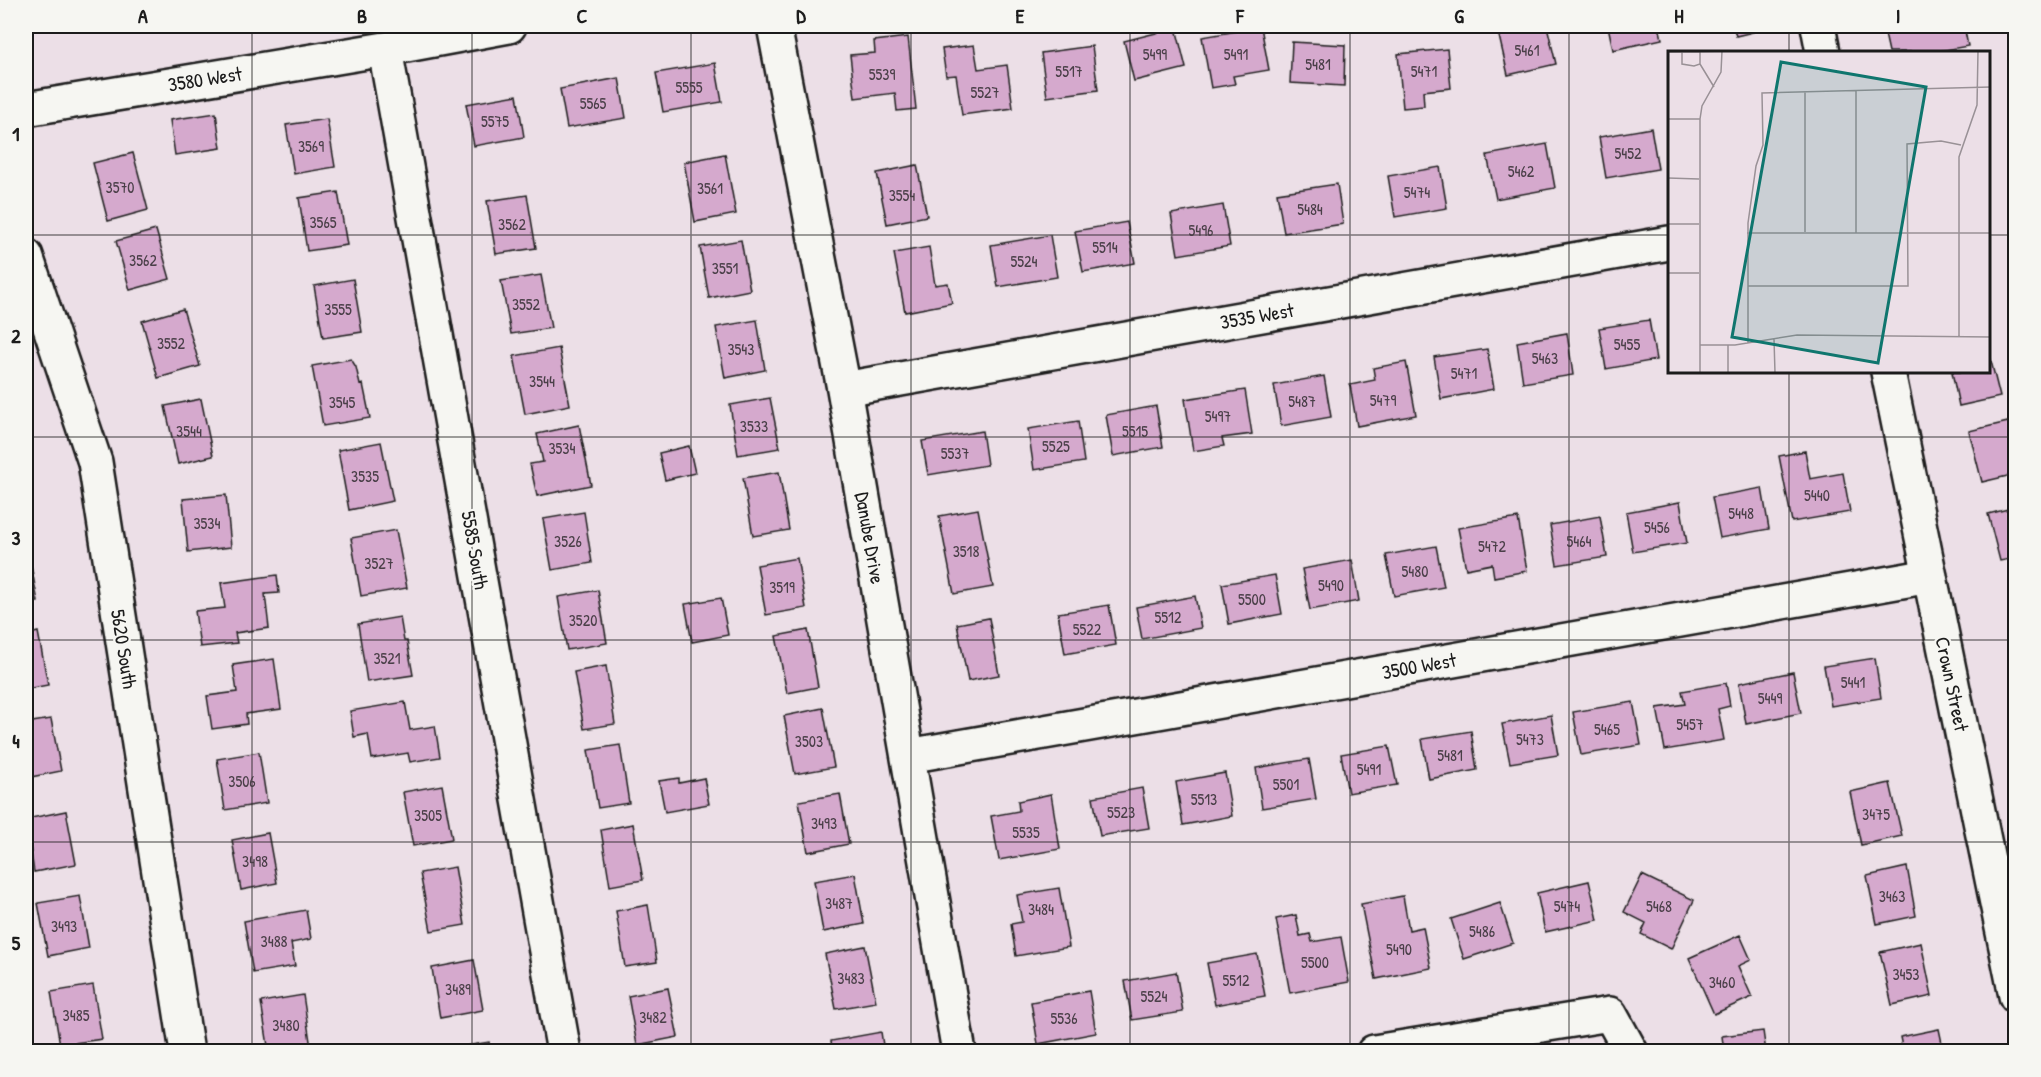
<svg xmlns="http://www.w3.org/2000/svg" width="2041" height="1077" viewBox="0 0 2041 1077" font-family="'Patrick Hand',sans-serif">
  <rect width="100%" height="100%" fill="#ecdfe7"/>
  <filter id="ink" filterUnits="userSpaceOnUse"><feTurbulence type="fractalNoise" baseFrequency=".0167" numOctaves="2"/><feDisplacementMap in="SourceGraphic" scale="12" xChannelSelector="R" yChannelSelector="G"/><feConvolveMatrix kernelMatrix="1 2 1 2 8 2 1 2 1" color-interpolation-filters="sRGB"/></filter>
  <g filter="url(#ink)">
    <path fill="#d5a9cd" stroke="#1c1c1c" stroke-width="1.5" d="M1542,26H1547L1556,64L1508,75L1499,36Z
      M1608,26H1659L1662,39L1613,50Z
      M1697,26H1718L1698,30Z
      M1733,26H1752L1753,32L1736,36Z
      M1926,26H1964L1968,46L1934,52H1889L1885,34Z
      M1261,27L1269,70L1233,76L1235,84L1211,88L1202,37Z
      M1176,28L1186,68L1134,81L1124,41Z
      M908,37L916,109L897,111L895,93L855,98L850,55L875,53L874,41Z
      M1292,42L1345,45L1344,86L1290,83Z
      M974,45L978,69L1007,65L1013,108L962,115L956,75L946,76L942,49Z
      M1092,46L1098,90L1047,97L1041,53Z
      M1447,49L1451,88L1423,91L1424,106L1403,108L1398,54Z
      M715,63L722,102L663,112L656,73Z
      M619,78L626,118L567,128L560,89Z
      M517,95L524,137L474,146L466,104Z
      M216,113L221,148L175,155L170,120Z
      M327,119L335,167L294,174L286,125Z
      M1651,128L1658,169L1606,178L1599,137Z
      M1547,144L1555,188L1496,199L1487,155Z
      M133,153L148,210L108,221L93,163Z
      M725,154L736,214L695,222L684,162Z
      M917,165L927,216L887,224L877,173Z
      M1440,167L1447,208L1395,217L1388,176Z
      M1337,184L1343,224L1284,233L1277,193Z
      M338,192L347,245L307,251L299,198Z
      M527,195L536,248L496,254L487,201Z
      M1223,205L1230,246L1178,255L1171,214Z
      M1127,222L1135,263L1083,272L1075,231Z
      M156,230L170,279L130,290L116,241Z
      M1050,235L1057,277L998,287L991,245Z
      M741,240L750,290L709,298L700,247Z
      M929,247L935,285L948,283L952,303L905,312L894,253Z
      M541,275L551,328L511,334L501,281Z
      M353,279L362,332L323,338L314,286Z
      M183,309L200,366L158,378L142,321Z
      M757,320L765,370L725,378L716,327Z
      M1649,320L1656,360L1606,369L1599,328Z
      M1567,333L1573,375L1523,383L1517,342Z
      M559,348L570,405L525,414L514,356Z
      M1487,349L1494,389L1441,399L1434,357Z
      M1988,349L2000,397L1959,406L1952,372H1988Z
      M351,359L356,367L360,385L363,384L370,418L323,426L312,366Z
      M1406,362L1416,415L1357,426L1350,385L1375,380L1373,368Z
      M1324,376L1331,417L1281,426L1274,385Z
      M1245,390L1252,434L1222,438L1224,446L1193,451L1185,399Z
      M770,398L780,448L738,455L730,405Z
      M201,399L213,456L178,464L165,406Z
      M1156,406L1163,447L1113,456L1106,415Z
      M1078,421L1084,462L1034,470L1028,429Z
      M2008,422L2016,453V474L1982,482L1969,431Z
      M579,425L591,485L537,496L530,464L543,462L537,434Z
      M982,431L987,465L928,475L922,441Z
      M381,442L393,501L349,510L338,450Z
      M689,446L695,473L665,480L659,453Z
      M1805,451L1810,479L1843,473L1850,512L1792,522L1779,456Z
      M779,472L789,530L753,536L743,478Z
      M1762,488L1769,529L1720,538L1712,497Z
      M226,495L231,547L188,552L183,499Z
      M1680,502L1687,543L1633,552L1626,512Z
      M2016,507V558L2000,561L1988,514Z
      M978,509L993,587L954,594L939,516Z
      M584,512L592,563L552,570L543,519Z
      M1600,516L1607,557L1557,565L1550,525Z
      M1518,518L1527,571L1494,577L1492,564L1466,569L1458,528Z
      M396,530L407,588L361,596L351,538Z
      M1436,546L1444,587L1394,596L1386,555Z
      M26,549H28L38,602L26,604Z
      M797,558L806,608L766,615L757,565Z
      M1352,560L1359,601L1310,610L1302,569Z
      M277,575L279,593L265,594L269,628L235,633L237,643L200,647L195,611L225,608L221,583Z
      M1275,575L1282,614L1229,624L1222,584Z
      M2016,585V607L2011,586Z
      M598,590L607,643L567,650L558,597Z
      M1195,596L1201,628L1142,639L1136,607Z
      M721,598L728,635L692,642L685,604Z
      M1109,605L1116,645L1065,654L1058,613Z
      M400,617L404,641H407L413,675L367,682L358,624Z
      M989,618L999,675L968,681L957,624Z
      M808,630L818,687L787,693L776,636Z
      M38,632L48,685L26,689V635Z
      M1875,658L1881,698L1831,706L1824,666Z
      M274,659L281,709L246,714L247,724L212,729L207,696L237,692L233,665Z
      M606,666L615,724L584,729L574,672Z
      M1793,672L1801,713L1746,724L1739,683Z
      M1726,683L1730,706L1718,709L1724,740L1665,750L1657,708L1685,704L1682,691Z
      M405,702L410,730L435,726L440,757L410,762L408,753L372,759L368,734L354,737L350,711Z
      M1633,702L1641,745L1581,755L1573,712Z
      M823,708L834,767L795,774L784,716Z
      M1551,715L1558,755L1510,763L1502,724Z
      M51,719L61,771L26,778V723Z
      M1471,731L1477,770L1429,779L1422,739Z
      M620,745L629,803L598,808L588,750Z
      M1389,746L1397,785L1348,793L1341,754Z
      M259,752L267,803L225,810L217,759Z
      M1309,759L1316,799L1262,808L1256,768Z
      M1225,773L1232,816L1183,825L1176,782Z
      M679,778V783L704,778L709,804L665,812L659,781Z
      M1890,783L1902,836L1861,845L1850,792Z
      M442,785L452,839L413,846L403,792Z
      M1142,788L1149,828L1100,836L1093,797Z
      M840,794L849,844L808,852L799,801Z
      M1051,794L1060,849L999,860L991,816L1019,811L1018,801Z
      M66,811L76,864L34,872L26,819Z
      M633,824L643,880L610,886L601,830Z
      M268,833L277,883L241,890L232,840Z
      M455,867L465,925L431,931L420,873Z
      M1907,867L1916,916L1877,924L1867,876Z
      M855,874L864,924L823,932L814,881Z
      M1642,875L1694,900L1671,949L1641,934L1646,923L1624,912Z
      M1589,881L1598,920L1545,932L1537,893Z
      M1059,888L1069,947L1016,956L1011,924L1022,922L1017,895Z
      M80,896L89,948L48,956L38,903Z
      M1403,896L1409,930L1423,927L1431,968L1376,979L1361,904Z
      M1500,903L1513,943L1464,959L1451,919Z
      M648,905L657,962L625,967L616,911Z
      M306,910L311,939L291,943L295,966L253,973L244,921Z
      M1296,915L1300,936L1310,934L1312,942L1341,937L1349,982L1290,993L1276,919Z
      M1740,935L1751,960L1738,966L1752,997L1714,1014L1689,958Z
      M1921,943L1932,996L1892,1005L1880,952Z
      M865,946L876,1002L836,1009L825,954Z
      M1257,954L1265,996L1215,1005L1207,963Z
      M474,960L483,1010L440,1018L432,968Z
      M1176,972L1183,1012L1132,1020L1125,981Z
      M93,985L102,1039L60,1045L51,992Z
      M668,988L678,1037L637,1045L628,996Z
      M1089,991L1096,1033L1038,1044L1031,1002Z
      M303,995L311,1048L291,1052H269L261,1002Z
      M1939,1029L1944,1052H1903L1900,1037Z
      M1763,1031L1766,1052H1724L1722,1036Z
      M881,1032L884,1052H833L831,1041Z
      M489,1042L491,1052H448V1049Z"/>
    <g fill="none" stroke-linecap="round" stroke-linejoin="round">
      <g stroke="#1c1c1c" stroke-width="38">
        <path id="street" d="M774,26L844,389L959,1052
          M1818,26L1823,52
          M385,49L564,1052
          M26,109L385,49L509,26
          M26,256L95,462L187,1052
          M1888,372L2016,996
          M844,389L1669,243
          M908,756L1930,576
          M1374,1052L1610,1014L1631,1052"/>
      </g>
      <use href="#street" stroke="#f6f6f2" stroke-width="33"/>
    </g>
  </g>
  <path fill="none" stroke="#1c1c1c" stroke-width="1.5" stroke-opacity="0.55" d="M252,26V1052M472,26V1052M691,26V1052M911,26V1052M1130,26V1052M1350,26V1052M1569,26V1052M1789,26V52M26,235H1669M1988,235H2016M1789,372V1052M26,437H2016M26,640H2016M26,842H2016"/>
  <g text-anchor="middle" stroke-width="4.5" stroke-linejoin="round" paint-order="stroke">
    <g font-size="16" fill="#4a3f48">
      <text x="1527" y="56">5461</text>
      <text x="1155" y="60">5499</text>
      <text x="1236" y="60">5491</text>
      <text x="1318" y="70">5481</text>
      <text x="1069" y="77">5517</text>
      <text x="1424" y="77">5471</text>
      <text x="882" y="80">5539</text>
      <text x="689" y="93">5555</text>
      <text x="985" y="98">5527</text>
      <text x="593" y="109">5565</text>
      <text x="495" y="127">5575</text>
      <text x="311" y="152">3569</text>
      <text x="1628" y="159">5452</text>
      <text x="1521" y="177">5462</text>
      <text x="120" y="193">3570</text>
      <text x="710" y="194">3561</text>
      <text x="1417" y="198">5474</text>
      <text x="902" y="201">3554</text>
      <text x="1310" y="215">5484</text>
      <text x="323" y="228">3565</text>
      <text x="512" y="230">3562</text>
      <text x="1201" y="236">5496</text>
      <text x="1105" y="253">5514</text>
      <text x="143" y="266">3562</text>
      <text x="1024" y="267">5524</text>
      <text x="725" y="274">3551</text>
      <text x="526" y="310">3552</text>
      <text x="338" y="315">3555</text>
      <text x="171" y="349">3552</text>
      <text x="1627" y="350">5455</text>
      <text x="741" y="355">3543</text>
      <text x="1545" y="364">5463</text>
      <text x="1464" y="379">5471</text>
      <text x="542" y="387">3544</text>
      <text x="1383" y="406">5479</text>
      <text x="1302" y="407">5487</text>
      <text x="342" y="408">3545</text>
      <text x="1218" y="422">5497</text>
      <text x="754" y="432">3533</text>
      <text x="189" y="437">3544</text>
      <text x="1135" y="437">5515</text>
      <text x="1056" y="452">5525</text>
      <text x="562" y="454">3534</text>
      <text x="955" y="459">5537</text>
      <text x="365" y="482">3535</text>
      <text x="1817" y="501">5440</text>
      <text x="1741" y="519">5448</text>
      <text x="207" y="529">3534</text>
      <text x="1657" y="533">5456</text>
      <text x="568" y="547">3526</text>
      <text x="1579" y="547">5464</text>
      <text x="1492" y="552">5472</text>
      <text x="966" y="557">3518</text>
      <text x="379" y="569">3527</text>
      <text x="1415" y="577">5480</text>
      <text x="1331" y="591">5490</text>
      <text x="782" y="593">3519</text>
      <text x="1252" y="605">5500</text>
      <text x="1168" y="623">5512</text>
      <text x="583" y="626">3520</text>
      <text x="1087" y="635">5522</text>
      <text x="387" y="664">3521</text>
      <text x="1853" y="688">5441</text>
      <text x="1770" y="704">5449</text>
      <text x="1690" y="730">5457</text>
      <text x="1607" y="735">5465</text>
      <text x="1530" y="745">5473</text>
      <text x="809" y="747">3503</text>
      <text x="1450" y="761">5481</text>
      <text x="1369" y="775">5491</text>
      <text x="242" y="787">3506</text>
      <text x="1286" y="790">5501</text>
      <text x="1204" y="805">5513</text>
      <text x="1121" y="818">5523</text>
      <text x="1876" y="820">3475</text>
      <text x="428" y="821">3505</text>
      <text x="824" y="829">3493</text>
      <text x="1026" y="838">5535</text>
      <text x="255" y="867">3498</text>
      <text x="1892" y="902">3463</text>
      <text x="839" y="909">3487</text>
      <text x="1567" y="912">5474</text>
      <text x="1659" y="912">5468</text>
      <text x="1041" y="915">3484</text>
      <text x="64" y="932">3493</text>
      <text x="1482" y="937">5486</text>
      <text x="274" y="947">3488</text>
      <text x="1399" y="955">5490</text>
      <text x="1315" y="968">5500</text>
      <text x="1906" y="980">3453</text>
      <text x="851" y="984">3483</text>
      <text x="1236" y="986">5512</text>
      <text x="1722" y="988">3460</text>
      <text x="458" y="995">3489</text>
      <text x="1154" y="1002">5524</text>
      <text x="76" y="1021">3485</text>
      <text x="653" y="1023">3482</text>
      <text x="1064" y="1024">5536</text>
      <text x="286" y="1031">3480</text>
    </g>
    <g font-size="20" fill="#1c1c1c" stroke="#f6f6f2">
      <text transform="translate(205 79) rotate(-9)" y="7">3580 West</text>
      <text transform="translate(1257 316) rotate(-10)" y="7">3535 West</text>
      <text transform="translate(870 538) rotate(80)" y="7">Danube Drive</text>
      <text transform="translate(475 550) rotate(80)" y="7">5585 South</text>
      <text transform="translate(124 649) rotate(81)" y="7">5620 South</text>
      <text transform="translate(1419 666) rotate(-10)" y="7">3500 West</text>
      <text transform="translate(1952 684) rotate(78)" y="7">Crown Street</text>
    </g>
  </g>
  <g transform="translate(1668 51)">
    <rect width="322" height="322" fill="#ecdfe7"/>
    <path fill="none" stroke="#999196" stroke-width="1.5" d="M0,1L63,0M14,1V13L26,15L32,13V1M32,13L46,36M188,40V182M137,41V181M0,68H32M0,127L31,128M0,173H31M79,182H323M0,222H31M80,235H240L239,93L273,90L293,94M291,286V106L309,54L310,0M106,288L107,322M80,292V172L88,115L95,94L94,42L323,36M32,294H67L129,284L323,286M60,294V322M32,322V68L34,55L53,21L54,0"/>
    <path fill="#0f766e" fill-opacity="0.15" stroke="#0f766e" stroke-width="3" d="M113,11L258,36L210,312L64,286Z"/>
    <rect width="322" height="322" fill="none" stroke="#1c1c1c" stroke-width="3"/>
  </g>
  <rect width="2041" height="1077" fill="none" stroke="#f6f6f2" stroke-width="66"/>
  <rect x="33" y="33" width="1975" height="1011" fill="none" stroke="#1c1c1c" stroke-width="2"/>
  <g font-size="20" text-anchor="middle" font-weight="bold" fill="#1c1c1c">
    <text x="143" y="23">A</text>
    <text x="362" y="23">B</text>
    <text x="582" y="23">C</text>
    <text x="801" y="23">D</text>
    <text x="1020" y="23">E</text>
    <text x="1240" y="23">F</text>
    <text x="1459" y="23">G</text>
    <text x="1679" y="23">H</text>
    <text x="1898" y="23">I</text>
    <text x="16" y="141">1</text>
    <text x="16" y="343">2</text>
    <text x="16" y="545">3</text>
    <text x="16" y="748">4</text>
    <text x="16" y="950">5</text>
  </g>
</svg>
